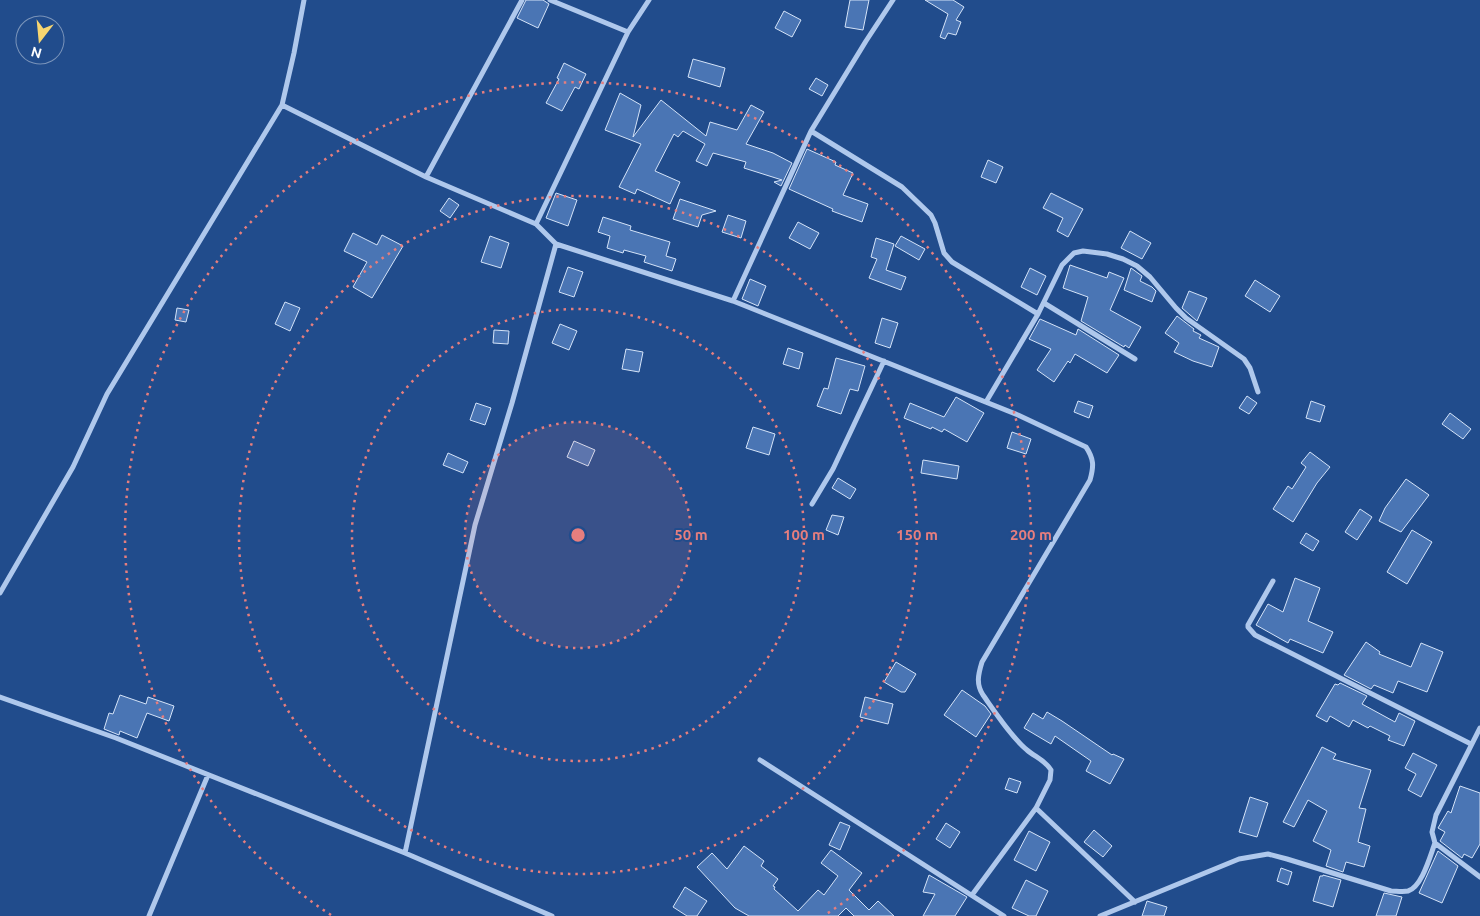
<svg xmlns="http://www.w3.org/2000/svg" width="1480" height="916" viewBox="0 0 1480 916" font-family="Ubuntu,sans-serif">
  <rect width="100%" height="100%" fill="#214c8c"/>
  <path fill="#4a75b4" stroke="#d4e3f8" d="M526,0H543L549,4L538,28L517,18Z
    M850,0H869L863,30L845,27Z
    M925,0H953L964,7L956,20L961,22L956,35L948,33L945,39L940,37L948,14Z
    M784,11L801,20L792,37L775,28Z
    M693,59L725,68L720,87L688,77Z
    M564,63L586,74L579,89L575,87L562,111L546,103L559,79L557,78Z
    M816,78L828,85L822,96L809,89Z
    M620,93L641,105L633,137L661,100L706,136L710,122L737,130L751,105L764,112L746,144L773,153L792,163L781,186L774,182L782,180L744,168L746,162L713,153L707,166L696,161L705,144L683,131L678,137L674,134L655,171L680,182L670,204L637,189L635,194L619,187L641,144L605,130Z
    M807,149L836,162L835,165L853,173L843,195L868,204L862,222L832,211L833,209L789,189Z
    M988,160L1003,167L996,183L981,177Z
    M556,193L577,200L568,226L546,218Z
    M1051,193L1083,209L1068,237L1057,231L1063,218L1043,208Z
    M449,198L459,205L450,218L440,211Z
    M680,199L716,211L702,215L698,227L673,219Z
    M728,215L746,221L741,238L722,232Z
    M603,217L631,226L630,230L670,242L666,256L676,259L672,271L644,262L646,256L624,250L623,253L607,248L610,236L598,232Z
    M798,222L819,233L810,249L789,238Z
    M1130,231L1151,243L1142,259L1121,248Z
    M353,233L377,245L382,235L403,246L372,298L353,287L367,262L344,251Z
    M490,236L509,243L501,268L481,262Z
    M901,236L925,249L919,260L895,246Z
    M876,238L894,244L886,270L906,277L901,290L869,278L877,259L871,257Z
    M1070,265L1107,278L1109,272L1124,278L1110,310L1141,327L1129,348L1125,345L1124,347L1081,321L1088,297L1063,288Z
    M568,267L583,272L574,297L559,292Z
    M1030,268L1046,276L1037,295L1021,287Z
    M1131,268L1142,276L1140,281L1152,287L1156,291L1152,302L1124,290Z
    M750,279L766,286L758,306L742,299Z
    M1255,280L1280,296L1270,312L1245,296Z
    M1189,291L1207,298L1197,321L1182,308Z
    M285,302L300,308L290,331L275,324Z
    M177,308L189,310L186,322L175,320Z
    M1177,316L1194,329L1193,331L1201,335L1199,338L1219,347L1212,367L1193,361L1174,352L1179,343L1165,333Z
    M882,318L898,323L890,348L875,343Z
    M1040,319L1076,335L1078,329L1119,355L1107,373L1075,354L1070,363L1068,361L1054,382L1037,370L1051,349L1029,339Z
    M560,324L577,331L569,350L552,343Z
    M494,330L509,331L508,344L493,343Z
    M788,348L803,353L799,369L783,364Z
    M626,349L643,352L639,372L622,369Z
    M836,358L865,366L858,391L850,389L841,414L817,406L824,388L828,389Z
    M1247,396L1257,403L1249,414L1239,408Z
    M956,397L984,413L967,442L944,429L942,432L932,427L931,429L904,418L910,403L944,417Z
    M1078,401L1093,406L1089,418L1074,412Z
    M1311,401L1325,406L1320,422L1306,418Z
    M476,403L491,408L485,425L470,420Z
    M1450,413L1471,429L1463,439L1442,424Z
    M753,427L775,434L769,455L746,448Z
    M1012,432L1031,439L1026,454L1007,448Z
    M574,441L595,450L588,466L567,457Z
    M1310,452L1330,467L1317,483L1293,522L1273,509L1288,486L1292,489L1306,467L1301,463Z
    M448,453L468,462L463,473L443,465Z
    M923,460L959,466L957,479L921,473Z
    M838,478L856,489L850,499L832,488Z
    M1406,479L1429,495L1401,532L1379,521L1385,508Z
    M1360,509L1372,517L1357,540L1345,532Z
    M832,515L844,517L838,535L826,530Z
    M1412,530L1432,542L1407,584L1387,572Z
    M1306,533L1319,541L1313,551L1300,543Z
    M1295,578L1320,588L1308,621L1333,632L1323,653L1290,639L1288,643L1256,625L1268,604L1283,612Z
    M1366,642L1380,652L1379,654L1411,667L1421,643L1443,652L1427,692L1398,681L1393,693L1374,685L1371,689L1344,675Z
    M896,662L916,674L905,692H901L884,682Z
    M1340,683L1367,696L1362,704L1395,722L1399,713L1415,721L1404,746L1388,740L1390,736L1370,726L1368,728L1353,720L1349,727L1330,716L1327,722L1316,716L1335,684L1338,685Z
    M962,690L985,706L991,714L976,737L944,715Z
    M120,695L146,704L148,697L174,706L169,721L147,713L137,738L120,731L119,735L104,729L109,713L113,714Z
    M865,697L893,704L888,724L860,717Z
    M1047,712L1062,721L1112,755L1113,754L1124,759L1110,784L1086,771L1091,761L1055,736L1051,744L1024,728L1033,713L1043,719Z
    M1322,747L1336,754L1333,759L1371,770L1359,808L1366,809L1358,842L1370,846L1364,867L1346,862L1343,872L1326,866L1331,850L1313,841L1327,811L1308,800L1294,827L1283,822Z
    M1413,753L1437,765L1421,797L1408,790L1416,774L1405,768Z
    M1009,778L1021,782L1017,793L1005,789Z
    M1460,786L1480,793V844L1472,858L1464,854L1462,858L1440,841L1445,832L1438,828L1448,811L1451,813Z
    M1250,797L1268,803L1257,837L1239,832Z
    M840,822L850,826L840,850L829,845Z
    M946,823L960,832L950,848L936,839Z
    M1094,830L1112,846L1103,857L1084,842Z
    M1029,831L1050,842L1036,871L1014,860Z
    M744,846L764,861L761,866L778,879L773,886L775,887L774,889L798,911L818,890L824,895L838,876L821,863L831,850L862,873L849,890L869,910L878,901L894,916H854L846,908L838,916H749L735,908L697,867L712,853L727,869Z
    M1438,851L1458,866L1442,903L1419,893Z
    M1281,868L1292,872L1288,885L1277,881Z
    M929,875L967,897L955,916H923L935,894L923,892Z
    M1323,875L1341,880L1333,907L1313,901L1320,876H1323Z
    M1026,880L1048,891L1036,916H1029L1012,908Z
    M685,887L707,901L697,916H687L673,907Z
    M1384,893L1402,897L1396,916H1376Z
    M1147,901L1167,907L1164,916H1142Z"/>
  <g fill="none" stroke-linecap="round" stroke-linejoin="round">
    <path stroke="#afc8ec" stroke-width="5" d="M550,0L628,32
      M282,105L294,53L304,0
      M811,131L902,187L931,215L935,223L944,253L952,262L1038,314
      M426,177L522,0
      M556,244L733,301L1018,415L1086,447C1094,459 1094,466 1090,480L982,662C978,675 976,684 983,695C995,712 1012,738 1027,750C1035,757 1045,760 1051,770L1050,780L1036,808L972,895
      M733,301L811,131L866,41L893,0
      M1044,303L1135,359
      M986,402L1038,314L1062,265L1074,253L1083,251L1107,254L1123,259L1137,266L1150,277L1176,308L1186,318L1244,359L1250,368L1258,392
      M812,504L833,469L884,361
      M1273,581L1248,625V627L1255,635L1471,744
      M0,593L73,467L107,394L282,105L426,177L536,224
      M0,697L116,738L405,853L552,916
      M1480,728L1436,815L1432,832L1435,843L1480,877
      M760,760L1004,916
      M1036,808L1135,902
      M405,853L475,525L512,403L556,244L536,224L628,32L649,0
      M149,916L208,775
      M1100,916L1239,859L1268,854L1287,859L1391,891C1396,891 1403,892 1408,891C1422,887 1430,856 1435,843"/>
  </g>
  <circle cx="578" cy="535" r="113" fill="#e67e7e" fill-opacity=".12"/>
  <g fill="none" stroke="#e67e7e" stroke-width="2.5" stroke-dasharray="2.5 5">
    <circle cx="578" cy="535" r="113"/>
    <circle cx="578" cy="535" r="226"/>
    <circle cx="578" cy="535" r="339"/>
    <path d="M331 915A453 453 0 1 1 825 915"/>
  </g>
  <circle cx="578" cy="535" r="8" fill="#e67e7e" stroke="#214c8c" stroke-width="2.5"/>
  <g font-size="15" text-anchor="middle" font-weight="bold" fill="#e67e7e" stroke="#214c8c" stroke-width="4" stroke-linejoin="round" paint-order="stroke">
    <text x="691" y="540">50 m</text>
    <text x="804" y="540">100 m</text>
    <text x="917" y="540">150 m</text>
    <text x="1031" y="540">200 m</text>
  </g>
  <g transform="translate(40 40) rotate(196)"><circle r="24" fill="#214c8c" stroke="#7a94ba"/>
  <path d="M0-4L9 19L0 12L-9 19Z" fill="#f8d670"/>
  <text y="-8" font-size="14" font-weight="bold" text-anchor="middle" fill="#ffffff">N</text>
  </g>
</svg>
